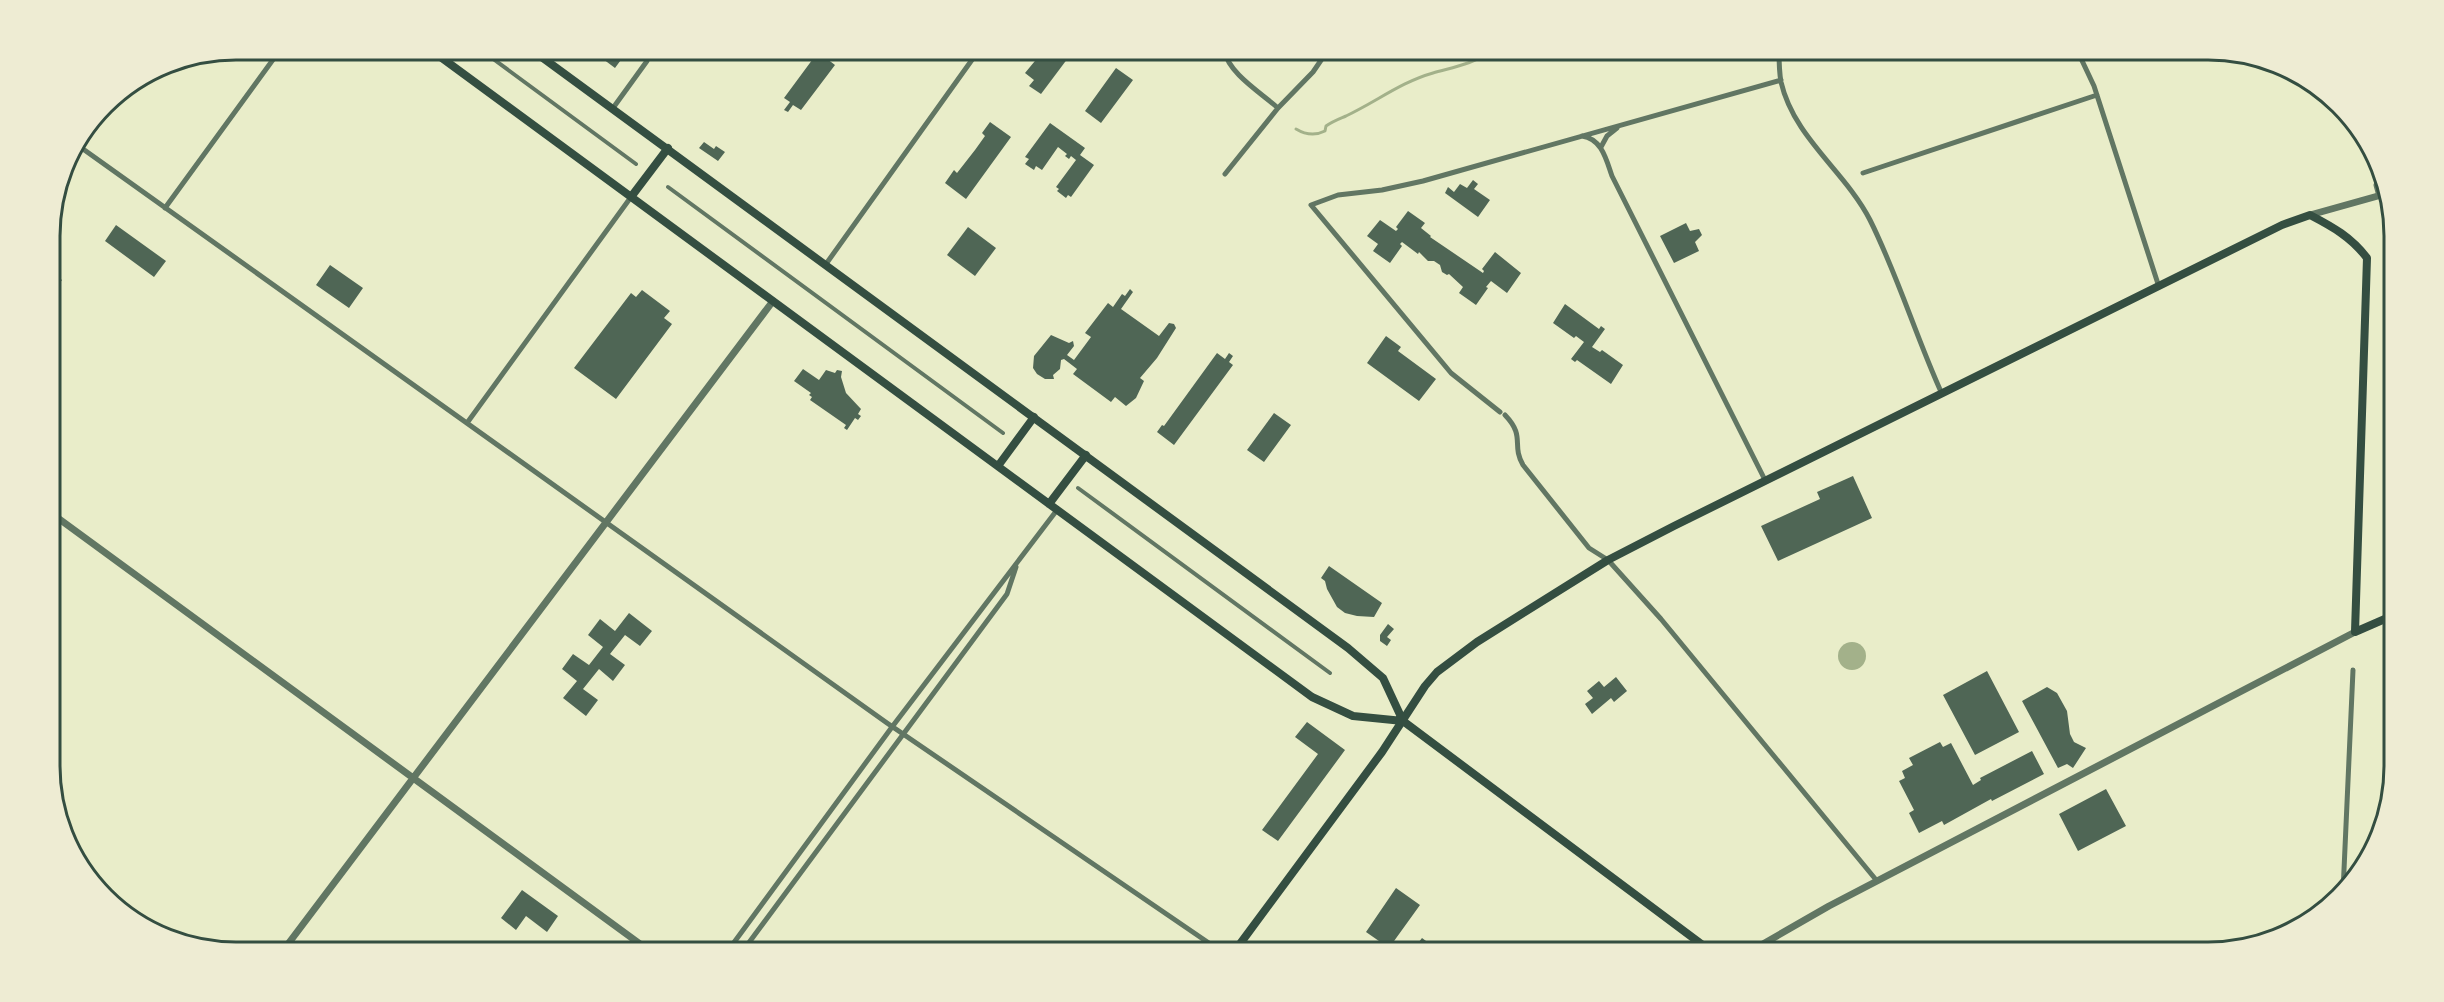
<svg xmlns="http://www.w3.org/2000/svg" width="2444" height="1002" viewBox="0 0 2444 1002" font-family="'Roboto Condensed',sans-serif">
  <rect width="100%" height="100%" fill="#e9edc9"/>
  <path fill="#a3b18a" d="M1838 656a14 14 0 1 1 28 0a14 14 0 1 1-28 0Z"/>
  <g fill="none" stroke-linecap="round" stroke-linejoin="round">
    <path stroke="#a3b18a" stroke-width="3" d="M1296,129C1306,135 1315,136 1325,131L1326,126C1333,121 1339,119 1346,116C1376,102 1401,82 1433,73C1454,67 1474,64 1492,50"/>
  </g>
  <path fill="#4f6655" d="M591,50H622L626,53L615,68Z
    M1044,50H1074L1041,94L1029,86L1034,80L1025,73Z
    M818,52L835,65L801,110L793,105L788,112L784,110L790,102L784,98Z
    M1116,68L1133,80L1101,123L1085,111Z
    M990,122L1011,137L966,199L945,183L954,170L957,173L975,150L985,136L982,133Z
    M1050,123L1085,148L1080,155L1094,165L1071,197L1068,195L1066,198L1057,191L1059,189L1056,187L1076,160L1071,156L1069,159L1065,156L1067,154L1058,147L1042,170L1036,166L1034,170L1025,164L1029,159L1025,157Z
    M704,142L714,149L716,146L725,152L718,161L699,148Z
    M1473,180L1478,184L1474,189L1490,200L1478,217L1445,193L1448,187L1454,192L1460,184L1467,188Z
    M1408,211L1425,223L1421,228L1431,236L1430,237L1483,273L1484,271L1482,269L1495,252L1521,273L1507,293L1491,281L1486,287L1488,288L1476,305L1459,293L1463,287L1449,274L1447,275L1442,272L1440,265L1434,261H1428L1419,252L1418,254L1402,242L1400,244L1402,246L1390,263L1373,251L1378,244L1367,236L1380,220L1396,231L1398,229L1396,227Z
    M1686,223L1690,231L1699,229L1702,235L1695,242L1699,251L1674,263L1660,236Z
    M116,225L166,261L154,277L105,241Z
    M968,227L996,248L975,276L947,255Z
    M330,265L363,288L349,308L316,285Z
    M50,271L62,280L50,296Z
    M1130,289L1133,292L1121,309L1159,336L1169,323L1174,324L1176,328L1157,358L1140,378L1144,381L1136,398L1126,406L1115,397L1111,402L1073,374L1077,369L1064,359L1061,360L1060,369L1053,375L1054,379H1045L1037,374L1033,368L1034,356L1051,335L1069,343L1073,341L1074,346L1067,355L1074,360L1091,337L1085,333L1108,303L1113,307L1122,294L1125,296Z
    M642,290L670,311L664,318L672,324L616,399L574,368L631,293L636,297Z
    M1565,304L1599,329L1601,326L1605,329L1592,347L1600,352L1602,350L1623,365L1611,384L1577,360L1575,362L1571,359L1584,342L1576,336L1574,338L1553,323Z
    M1386,336L1401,347L1398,351L1436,379L1419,401L1367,363Z
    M1217,353L1225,359L1229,353L1233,356L1229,362L1233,365L1174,445L1157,432L1162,425L1164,426Z
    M803,369L819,380L826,370L835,373L837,370L842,371L841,377L846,393L861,409L858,414L861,416L858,420L855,418L847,430L844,428L846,425L810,400L812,397L809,395L811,393L794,381Z
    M1274,413L1291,425L1264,462L1247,450Z
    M1853,476L1872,518L1778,561L1761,526L1820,499L1817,492Z
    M2387,481H2394V537H2386Z
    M1329,566L1382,603L1374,617L1357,616L1345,613L1337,607L1327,589L1325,581L1321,578Z
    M629,613L652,631L640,646L625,635L610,654L625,665L613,681L599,669L583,689L598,700L586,716L563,698L577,681L562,669L573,654L589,665L603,647L588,635L600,619L615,631Z
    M1388,624L1394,629L1387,637L1391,640L1387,646L1380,641V635Z
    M1987,671L2019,732L1975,755L1943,695Z
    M1616,677L1627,691L1614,702L1611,698L1592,714L1585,704L1593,698L1587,691L1599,681L1604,687Z
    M2047,687L2057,693L2067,711L2070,734L2074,742L2086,748L2073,768L2067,764L2058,768L2022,701Z
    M1307,722L1345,750L1278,841L1262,830L1318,754L1295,737Z
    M1940,742L1943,747L1951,743L1973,785L1981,780L1980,778L2032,751L2044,774L1992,801L1991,799L1944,825L1942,821L1919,833L1909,813L1914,810L1899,781L1905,778L1902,771L1913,765L1909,758Z
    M2106,789L2126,826L2078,851L2059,814Z
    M1396,888L1420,905L1389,948L1366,932Z
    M522,890L558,916L547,932L526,916L516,930L501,918Z
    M1422,938L1441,952H1411Z"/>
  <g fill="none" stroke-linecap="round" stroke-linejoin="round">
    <path stroke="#617663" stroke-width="4" d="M481,50L636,164
      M668,187L1003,433
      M1078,488L1330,673"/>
    <path stroke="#617663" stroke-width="5" d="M1224,50C1229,74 1260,92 1278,108
      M1779,50C1779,60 1779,71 1781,82C1794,138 1845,171 1870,220C1898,276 1916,337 1942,394
      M2077,50L2094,86L2159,287
      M613,108L647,61V50
      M1582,136C1602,139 1606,159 1612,176L1765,480
      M76,144L887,723L1222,952
      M1601,147L1607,136L1617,128
      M1863,173L2097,95
      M1225,174L1278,108L1313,72L1328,50
      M2379,196L2376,185L2379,178
      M165,208L280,50
      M826,264L979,50
      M1500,412L1451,373L1311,205L1338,195L1382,190L1423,181L1781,80
      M1505,415C1526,437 1511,444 1523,465L1589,548L1608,560L1661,619L1877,881
      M467,423L631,197
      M93,884L143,920
      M2343,892L2353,670
      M727,952L892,727L1057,510
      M742,952L1007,594L1016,567"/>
    <path stroke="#617663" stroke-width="7" d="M2310,215L2385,194
      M51,513L651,952
      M282,952L773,301
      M1749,952L1829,906L2355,632"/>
    <path stroke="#344e41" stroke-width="8" d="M1234,952L1382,752L1425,686L1437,672L1477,642L1608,560L1674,526L2282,225L2310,215C2333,227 2351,237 2367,258L2355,632L2394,615"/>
    <path stroke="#344e41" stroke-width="8" d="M431,50L1312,697L1353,716L1403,721
      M532,50L1348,648L1383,678L1403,721L1712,952
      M631,197L668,148
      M998,466L1034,417
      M1049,504L1086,455"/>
  </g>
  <path d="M0 0H2444V1002H0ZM236 60H2208A176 176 0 0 1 2384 236V766A176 176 0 0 1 2208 942H236A176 176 0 0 1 60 766V236A176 176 0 0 1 236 60Z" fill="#eeecd3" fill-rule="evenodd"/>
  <path fill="none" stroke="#344e41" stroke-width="3" d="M236 60H2208A176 176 0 0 1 2384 236V766A176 176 0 0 1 2208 942H236A176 176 0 0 1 60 766V236A176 176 0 0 1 236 60Z"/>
</svg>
